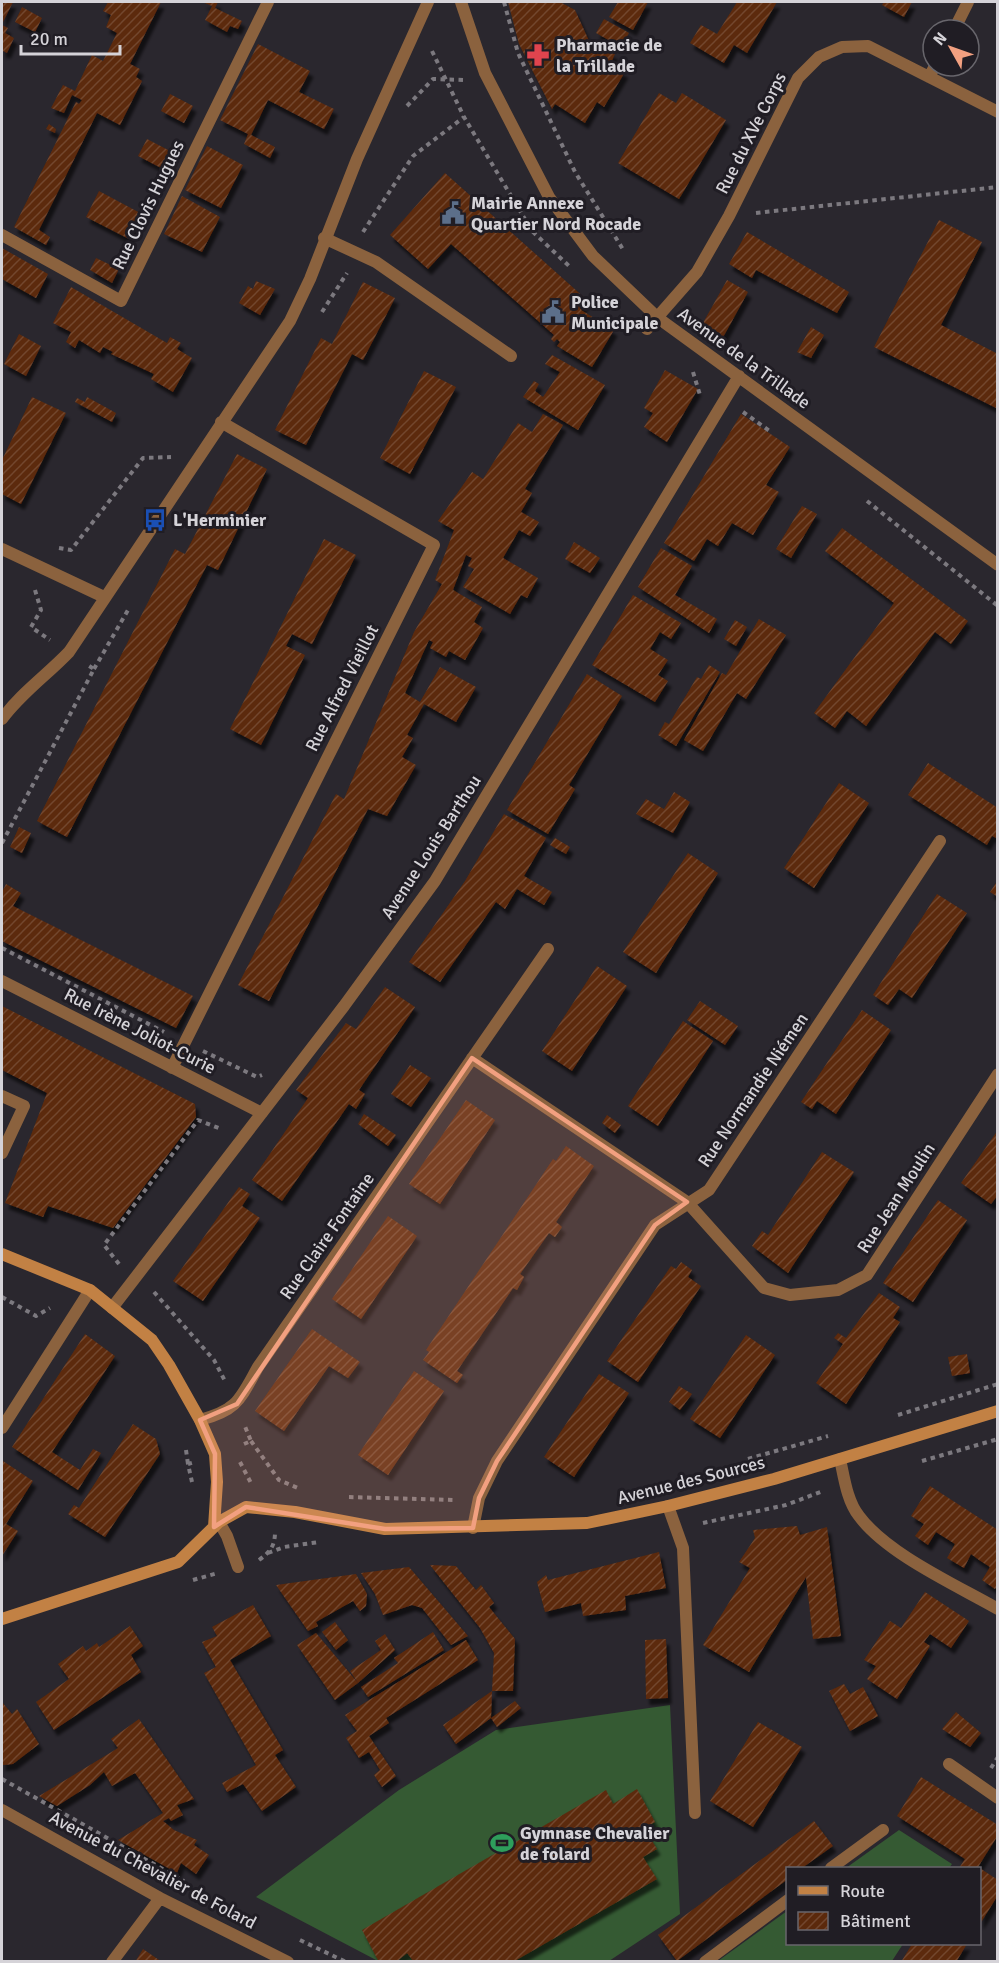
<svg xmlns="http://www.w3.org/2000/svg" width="999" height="1963" viewBox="0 0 999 1963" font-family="Signika,sans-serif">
  <defs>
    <pattern id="building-hatch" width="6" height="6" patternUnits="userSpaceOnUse" patternTransform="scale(1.5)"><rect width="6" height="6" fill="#5b290c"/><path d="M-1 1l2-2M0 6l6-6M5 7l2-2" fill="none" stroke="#72472f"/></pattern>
    <filter id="shadow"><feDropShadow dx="3.5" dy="6" stdDeviation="1.5" flood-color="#0009"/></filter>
  </defs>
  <rect width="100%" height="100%" fill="#2a272e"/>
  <path fill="#355a33" d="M670,1705L680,1914L609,1961H378L256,1897L399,1790L496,1730Z
    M899,1830L952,1864L949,1868H846Z
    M787,1911L788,1944H903L892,1961H718Z"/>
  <path fill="url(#building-hatch)" filter="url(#shadow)" d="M2,2H13L2,24Z
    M108,2H161L130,64L140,69L136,77L142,81L120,125L97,113L39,230L50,237L46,245L14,227L76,102L79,104L82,100L72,95L64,113L51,108L63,85L75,91L92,55L103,61L117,33L106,27L111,15L103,11Z
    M202,2H218L215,8L242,21L238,29L230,26L227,32L205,20L212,6Z
    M508,2H560L575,10L590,43L615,54L610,65L625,72L604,107L597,102L585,123L555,104L552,109L519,44Z
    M618,2H648L633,30L609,17Z
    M737,2H777L747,53L734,45L724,63L690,43L701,25L717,34Z
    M884,2H912L904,17L882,5Z
    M22,7L42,18L35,32L15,22Z
    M604,19L629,33L621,47L596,33Z
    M2,25L8,28L5,33L14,38L7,53L3,51L2,55Z
    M258,44L310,71L299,92L334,109L324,129L268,100L251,135L275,147L270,158L244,144L248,134L220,120Z
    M659,93L676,103L682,93L726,120L679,199L618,163Z
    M170,94L193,106L184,123L161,111Z
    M49,124L56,129L55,133L46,129Z
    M147,139L174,153L165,170L138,156Z
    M207,146L243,165L221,208L185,190Z
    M445,173L587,300L581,310L614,330L592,367L557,346L560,342L557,339L554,342L551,339L554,335L451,244L428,269L390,235Z
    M99,191L142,214L129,239L86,217Z
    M182,196L220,217L202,252L164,234Z
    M939,220L982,242L941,325L998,354V409L874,347Z
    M747,232L849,292L837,313L756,270L752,278L729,264Z
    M2,248L48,274L36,298L2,279Z
    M96,258L119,269L112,283L90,270Z
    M727,280L748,292L721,341L699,330Z
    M256,281L275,289L260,315L239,303L248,286L253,289Z
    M363,282L395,298L363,360L352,354L306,445L275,430L321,338L332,344Z
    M71,287L167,343L170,337L181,343L177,349L192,358L173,392L151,379L154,374L111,354L113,352L103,347L100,353L79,340L75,348L66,342L71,332L53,323Z
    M811,327L824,335L811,358L797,352Z
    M19,334L41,346L26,376L4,364Z
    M552,355L605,385L578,430L523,397L534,381L539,384L535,391L543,397L560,372L545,364Z
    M665,370L698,389L667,442L644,427L653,413L644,408Z
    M424,371L456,387L410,474L380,458Z
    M32,397L66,413L21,504L2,494V460Z
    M87,397L116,413L112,422L75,402L77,398L85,402Z
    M543,414L563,425L525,489L532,493L521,512L539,522L530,536L519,530L503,558L538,578L527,598L521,595L510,614L463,587L474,569L468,566L472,558L466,555L453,590L482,607L474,622L483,628L465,660L449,651L446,657L430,648L433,642L429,640L405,693L420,702L440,667L476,687L456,722L424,704L407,735L413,738L402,757L416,765L387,816L368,809L269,1001L238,985L336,794L344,799L414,632L442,584L435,580L454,530L438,521L472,472L483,479L518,423L532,432Z
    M741,414L790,447L766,485L779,492L753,535L732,523L718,546L707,539L694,561L664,543Z
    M237,454L267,469L218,570L207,565L67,837L37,821L175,549L185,554Z
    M802,506L817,514L791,558L776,549Z
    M842,528L968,621L951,644L935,632L866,726L847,711L835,728L814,713L894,603L825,551Z
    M324,539L356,555L312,644L292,634L286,646L305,655L261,745L230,729Z
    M574,542L600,558L590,573L565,559Z
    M661,548L692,566L675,595L717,619L709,633L638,587Z
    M633,595L681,623L671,639L660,632L650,649L668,660L658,675L668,681L655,702L592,665Z
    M759,619L786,635L746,699L737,693L703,751L684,740L722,673L726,675Z
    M735,620L747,627L736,646L724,639Z
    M709,665L720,672L676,746L658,735L665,722L669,724L697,677L701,679Z
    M587,674L622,696L569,785L575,789L548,834L507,810Z
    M928,763L998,808V839L992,836L987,845L908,795Z
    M839,783L869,803L814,888L784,868Z
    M674,792L690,802L673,833L636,814L646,799L664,809Z
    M504,814L546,838L524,876L552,892L544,905L517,889L505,909L496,902L440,982L409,962L465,881Z
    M19,827L31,833L22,853L10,847Z
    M555,838L570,847L566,854L550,845Z
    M688,853L718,873L656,973L623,952Z
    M998,880V897L990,892Z
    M6,884L21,893L13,906L193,996L176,1028L2,941V892Z
    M937,894L967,913L912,998L899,989L888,1005L873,995Z
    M597,966L627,986L572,1071L542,1051Z
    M385,987L415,1007L359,1090L365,1094L356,1109L349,1104L282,1201L252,1180L308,1098L296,1090L346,1023L356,1029Z
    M700,1001L738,1026L725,1045L687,1020Z
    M2,1006L195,1104L196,1117L113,1228L48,1206L43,1217L5,1203L47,1093L2,1070Z
    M862,1010L891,1030L836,1114L817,1101L812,1109L801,1102Z
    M683,1021L713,1041L658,1126L628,1106Z
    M410,1065L431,1078L411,1107L391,1094Z
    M466,1100L495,1120L440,1204L409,1184Z
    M364,1114L396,1135L388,1146L358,1124Z
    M607,1115L621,1125L615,1133L602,1123Z
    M998,1130V1195L991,1204L961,1183Z
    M566,1146L594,1166L556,1222L562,1227L555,1237L549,1233L520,1274L524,1277L517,1290L513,1288L457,1371L463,1375L457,1383L423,1360L429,1352L426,1350L553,1159L556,1161Z
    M822,1152L854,1172L788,1273L752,1246L762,1231L768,1235Z
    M239,1187L250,1194L242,1206L260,1218L203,1301L173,1281Z
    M938,1200L967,1220L913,1302L883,1283Z
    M388,1216L417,1236L361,1319L332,1299Z
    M681,1262L692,1270L688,1277L701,1286L638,1382L607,1361L671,1266L676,1269Z
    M879,1293L900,1307L893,1318L900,1322L846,1404L816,1383L843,1344L834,1338L838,1333L846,1338Z
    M312,1329L360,1362L348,1378L329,1366L284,1431L255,1411Z
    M85,1334L115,1356L52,1452L80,1470L93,1449L101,1453L78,1490L12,1447Z
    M746,1335L775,1355L720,1438L690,1419Z
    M967,1354L970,1373L952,1376L948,1357Z
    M414,1371L444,1391L388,1475L358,1455Z
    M599,1374L629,1393L574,1477L544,1457Z
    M679,1386L692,1394L680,1410L669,1402Z
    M133,1424L156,1439L160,1454L105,1537L68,1514L74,1505L79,1508Z
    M3,1461L33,1481L6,1524L18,1531L2,1556Z
    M930,1486L998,1530V1585L995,1589L982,1580L990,1567L979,1560L971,1554L964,1568L947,1558L955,1544L936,1532L928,1545L915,1536L924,1524L911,1516Z
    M797,1526L800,1535L827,1527L841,1636L813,1639L806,1577L749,1672L703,1645L750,1568L739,1562L755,1538L753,1530Z
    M659,1552L666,1588L625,1596L626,1610L583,1616L581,1603L545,1612L537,1582L546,1575L548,1580Z
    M430,1565L456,1566L476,1590L481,1585L494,1603L489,1607L515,1639L513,1691H492L494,1653L480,1628Z
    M409,1567L468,1636L451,1645L422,1608L412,1605L383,1615L375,1594L361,1573Z
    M356,1574L367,1594L366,1606L360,1611L353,1601L316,1622L318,1626L308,1631L276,1585Z
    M925,1592L969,1621L951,1648L930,1634L924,1642L930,1646L897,1699L867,1679L876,1666L864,1660L890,1621L901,1628Z
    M253,1605L271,1636L230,1660L283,1750L275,1755L296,1787L262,1811L243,1784L227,1792L222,1783L256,1765L204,1673L216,1667L202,1642L217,1636L212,1627Z
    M335,1622L348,1640L336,1650L322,1632Z
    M130,1626L143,1646L131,1655L141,1672L54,1730L36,1702L69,1679L58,1664L83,1646L86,1651L97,1643L99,1647Z
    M433,1632L444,1650L368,1697L361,1687L398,1663L394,1658Z
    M316,1633L358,1683L350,1671L381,1650L375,1641L385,1634L395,1650L358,1683L335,1700L297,1645Z
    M666,1639L668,1698L646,1699L645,1640Z
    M466,1640L478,1660L386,1718L389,1723L369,1736L396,1776L382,1787L374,1775L380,1770L369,1752L359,1758L346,1738L357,1731L345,1715Z
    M844,1684L850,1694L863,1687L878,1716L850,1731L829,1691Z
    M492,1691L491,1718L456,1744L443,1725Z
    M515,1701L521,1708L497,1727L491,1718Z
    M2,1702L12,1714L17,1709L39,1744L13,1764L4,1765H2Z
    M956,1712L981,1733L970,1747L942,1729Z
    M139,1719L194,1799L177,1805L183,1815L171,1821L169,1818L163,1821L174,1830L197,1840L194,1845L209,1855L196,1874L181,1863L177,1873L118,1840L163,1813L135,1773L112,1786L104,1772L90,1785L57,1806L39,1796L118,1748L111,1739Z
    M758,1722L802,1747L753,1827L710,1801Z
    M921,1777L998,1825V1835L978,1867L998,1880V1895L980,1924V1868H959L965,1859L897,1816Z
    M637,1789L655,1822L644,1828L657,1849L643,1857L657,1879L513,1962H414L407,1953L396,1962H379L362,1930L606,1790L613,1804Z
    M814,1821L833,1846L802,1868H788V1879L677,1961L658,1935Z
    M912,1944H967L956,1962H901Z
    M143,1949L162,1962H135Z"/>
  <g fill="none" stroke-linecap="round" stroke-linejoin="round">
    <path stroke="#7c797f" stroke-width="4" stroke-dasharray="4.5 4.5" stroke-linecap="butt" d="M504,2L518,53L575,172L624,251
      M432,51L464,117L532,231L569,266
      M407,106L433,79L463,80
      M756,213L998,187
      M363,232L413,156L464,117
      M322,312L347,273
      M693,372L700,395
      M743,412L771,432
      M867,501L998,606
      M59,548L71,550L143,458L171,457
      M35,590L41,610L31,627L50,640
      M94,669L128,610
      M2,843L94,669L86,664
      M2,948L164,1032
      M203,1051L257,1077L262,1075
      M119,1264L104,1245L198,1120L221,1129
      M154,1292L214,1360L225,1381
      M2,1297L36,1316L50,1308
      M898,1415L998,1384
      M251,1441L279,1480L298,1488
      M244,1444L251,1441L244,1424
      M186,1450L188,1464
      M748,1459L828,1436
      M922,1461L998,1439
      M240,1462L252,1485
      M192,1482L188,1464L195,1462
      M349,1497L456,1500
      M703,1523L786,1505L823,1491
      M268,1553L284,1547L319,1542
      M259,1560C270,1552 275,1546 275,1532
      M193,1580L218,1573
      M991,1768L998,1757
      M2,1779L184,1881
      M300,1940L346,1962"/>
    <path stroke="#8b623e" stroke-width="12" d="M324,238L376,262L511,356
      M2,1096L24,1106L2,1153
      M668,1506L683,1548L695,1813
      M219,1522L227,1536L238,1567"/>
    <path stroke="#8b623e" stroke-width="12" d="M461,2L485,73L549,197L593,256L658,318L998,565
      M954,30L968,2
      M929,77L935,66
      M2,235L121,301L268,2
      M647,329L697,272L729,216L798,78L819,57L842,47L868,46L998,112
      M2,549L104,597
      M2,719C20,694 47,675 69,652L290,321L310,279L357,159L428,2
      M2,981L262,1113
      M472,1058L687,1202L764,1288L790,1295L838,1290L867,1275L998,1074
      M172,1068L434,545L221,422
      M112,1308L344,1006L435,881L739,376
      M200,1420C238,1410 240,1399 258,1367L548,949
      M2,1428L90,1290
      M840,1459C844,1477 847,1501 859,1516C887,1554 956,1585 998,1609
      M473,1528L479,1498L497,1461L655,1225L709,1190L940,841
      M949,1764L998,1798
      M2,1810L160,1898L288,1962
      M831,1868L883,1830
      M112,1962L160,1898
      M705,1962L788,1900"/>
    <path stroke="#c28144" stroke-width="12" d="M2,1254L90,1290L152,1340L169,1365L200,1420L215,1454L217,1482L214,1527
      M2,1619L178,1562L219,1522L246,1507L295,1512L385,1529L587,1523L668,1506L774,1479L998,1411"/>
  </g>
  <path fill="#f2a080" fill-opacity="0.2" stroke="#f2a080" stroke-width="4.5" stroke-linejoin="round" d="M472,1058L687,1202L655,1225L497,1461L479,1498L473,1528L385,1529L246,1507L214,1527L215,1454L200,1420L237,1404Z"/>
  <defs>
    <g id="pharmacy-bare" transform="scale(1.8)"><path d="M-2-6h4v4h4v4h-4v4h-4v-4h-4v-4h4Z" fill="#e0444e" stroke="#201d24" stroke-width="2.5" paint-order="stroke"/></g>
    <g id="civic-bare" transform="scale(1.8)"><path d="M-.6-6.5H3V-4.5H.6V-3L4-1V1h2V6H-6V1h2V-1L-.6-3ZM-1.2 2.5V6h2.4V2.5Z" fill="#5c6f8a" stroke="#201d24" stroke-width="2.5" paint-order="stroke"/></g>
    <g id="bus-bare" transform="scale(1.8)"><path d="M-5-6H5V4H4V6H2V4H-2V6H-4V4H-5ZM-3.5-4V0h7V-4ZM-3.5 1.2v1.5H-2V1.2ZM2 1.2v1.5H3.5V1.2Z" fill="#1a4fb4" stroke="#201d24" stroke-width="2.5" paint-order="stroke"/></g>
    <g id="stadium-bare" transform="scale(1.8)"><path d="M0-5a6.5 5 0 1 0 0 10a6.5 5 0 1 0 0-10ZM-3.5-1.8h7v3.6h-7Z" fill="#2e9e5b" stroke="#201d24" stroke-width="2.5" paint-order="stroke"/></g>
  </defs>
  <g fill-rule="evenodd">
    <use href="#pharmacy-bare" x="538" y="55"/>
    <use href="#civic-bare" x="453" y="213"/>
    <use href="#civic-bare" x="553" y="312"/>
    <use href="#bus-bare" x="155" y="520"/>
    <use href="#stadium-bare" x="502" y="1843"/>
  </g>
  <g text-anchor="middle" stroke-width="6" stroke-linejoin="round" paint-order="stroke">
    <g font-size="18" font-weight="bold" fill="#d5d3d8" stroke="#201d24" text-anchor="start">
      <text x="556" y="51">Pharmacie de<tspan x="556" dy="21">la Trillade</tspan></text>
      <text x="471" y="209">Mairie Annexe<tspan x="471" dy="21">Quartier Nord Rocade</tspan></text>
      <text x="571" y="308">Police<tspan x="571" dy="21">Municipale</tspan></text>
      <text x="173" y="526">L'Herminier</text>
      <text x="520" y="1839">Gymnase Chevalier<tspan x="520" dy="21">de folard</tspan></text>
    </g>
    <g font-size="18" fill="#d5d3d8" stroke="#201d24">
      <text transform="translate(751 133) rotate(-63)" y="6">Rue du XVe Corps</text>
      <text transform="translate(148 205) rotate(-64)" y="6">Rue Clovis Hugues</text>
      <text transform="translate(744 358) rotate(36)" y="6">Avenue de la Trillade</text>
      <text transform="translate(342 688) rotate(-63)" y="6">Rue Alfred Vieillot</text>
      <text transform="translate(431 847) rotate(-57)" y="6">Avenue Louis Barthou</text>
      <text transform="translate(140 1031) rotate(27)" y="6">Rue Irène Joliot-Curie</text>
      <text transform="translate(753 1090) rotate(-56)" y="6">Rue Normandie Niémen</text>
      <text transform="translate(896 1198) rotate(-57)" y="6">Rue Jean Moulin</text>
      <text transform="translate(327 1236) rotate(-55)" y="6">Rue Claire Fontaine</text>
      <text transform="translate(691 1480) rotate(-14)" y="6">Avenue des Sources</text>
      <text transform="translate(153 1870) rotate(28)" y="6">Avenue du Chevalier de Folard</text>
    </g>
  </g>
  <rect width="999" height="1963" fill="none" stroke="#d5d3d8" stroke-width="6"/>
  <rect x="786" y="1867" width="195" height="78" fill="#201d24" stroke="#68666c" stroke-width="1.5"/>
  <rect x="798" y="1886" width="30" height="9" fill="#c28144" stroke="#68666c" stroke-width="1.5"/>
  <text x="840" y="1897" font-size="18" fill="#d5d3d8">Route</text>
  <rect x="798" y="1912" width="30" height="18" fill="url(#building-hatch)" stroke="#68666c" stroke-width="1.5"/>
  <text x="840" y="1927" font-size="18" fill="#d5d3d8">Bâtiment</text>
  <g transform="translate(951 48) rotate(310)"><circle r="28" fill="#201d24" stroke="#68666c" stroke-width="1.5"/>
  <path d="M0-4.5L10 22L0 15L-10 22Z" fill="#f2a080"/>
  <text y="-9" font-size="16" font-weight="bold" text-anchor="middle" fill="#d5d3d8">N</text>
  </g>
  <path d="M21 45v9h99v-9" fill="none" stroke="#d5d3d8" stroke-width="3"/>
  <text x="30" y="45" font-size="18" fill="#d5d3d8" stroke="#201d24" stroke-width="4.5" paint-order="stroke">20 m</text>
</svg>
